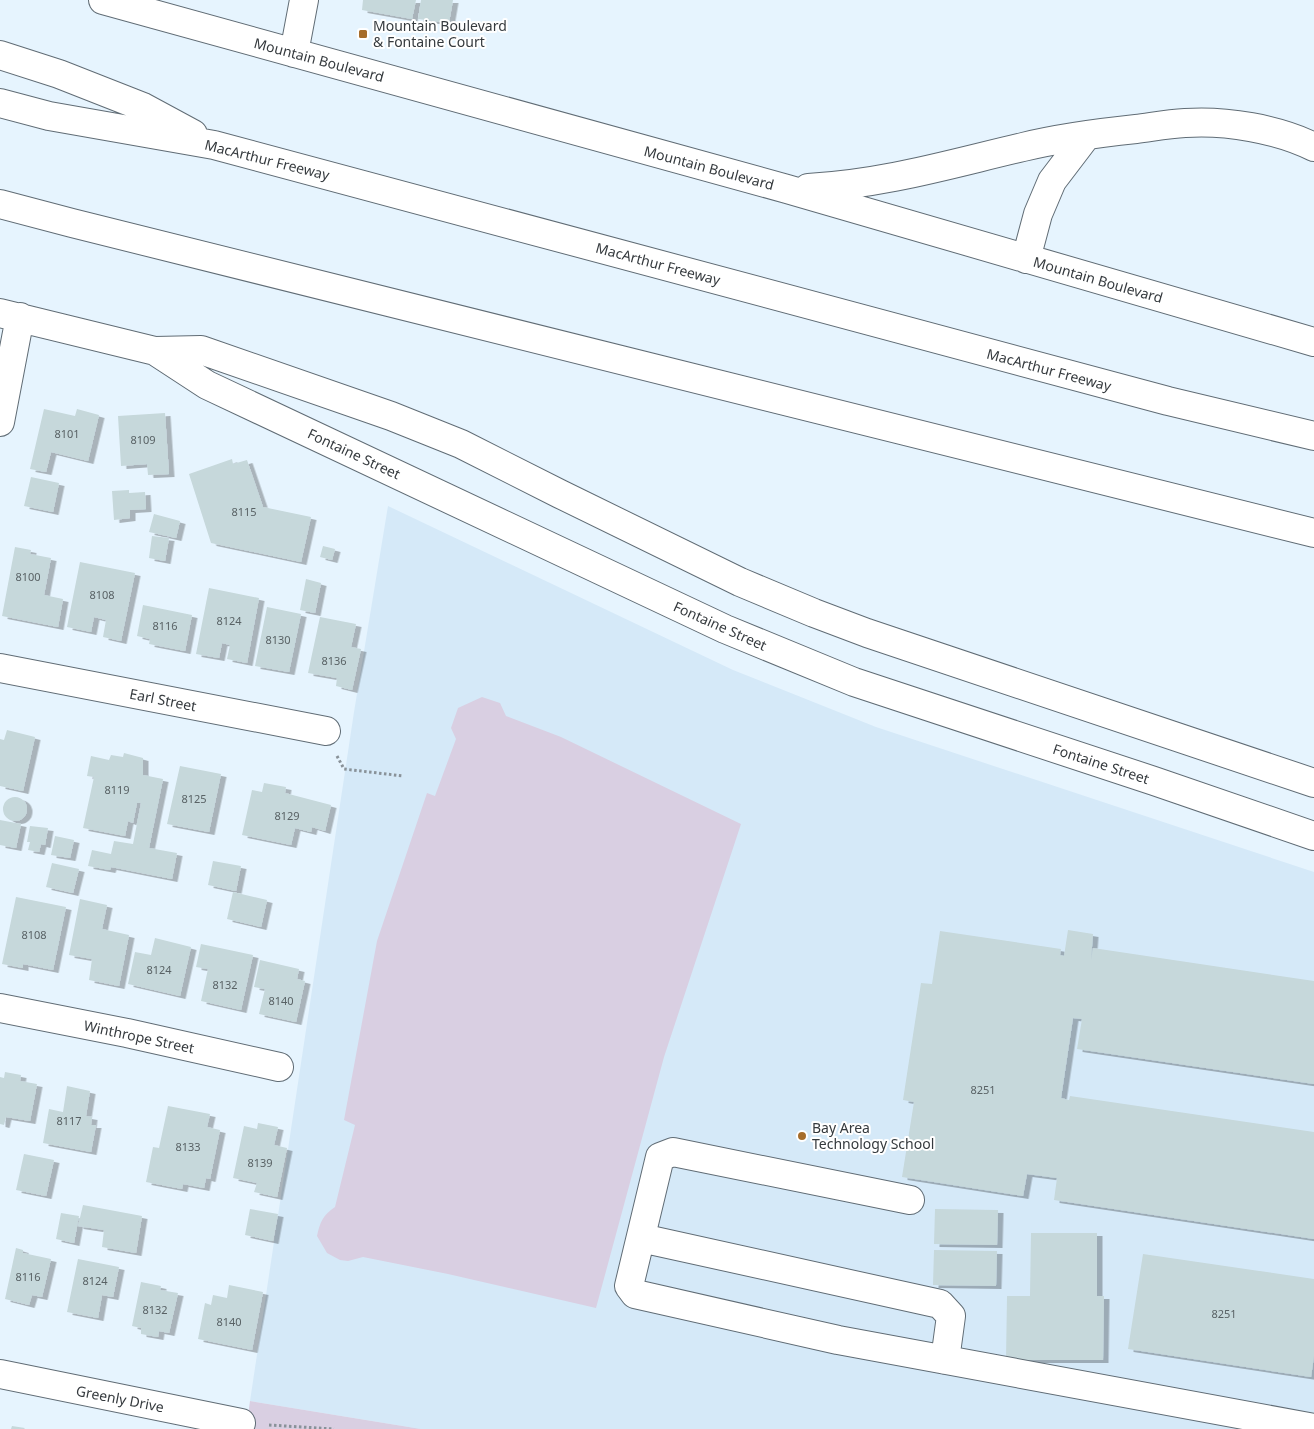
<svg xmlns="http://www.w3.org/2000/svg" width="1314" height="1429" viewBox="0 0 1314 1429" font-family="'Noto Sans',sans-serif">
  <defs>
    <filter id="shadow"><feDropShadow dx="5.5" dy="3" stdDeviation="0" flood-color="#0004"/></filter>
  </defs>
  <rect width="100%" height="100%" fill="#e6f4fe"/>
  <path fill="#d5e9f8" d="M388,506L733,670L876,727L1314,872V1429H421L250,1401L354,712Z"/>
  <path fill="#d9cfe2" d="M482,697L500,703L506,716L561,737L741,824L664,1057L596,1308L448,1274L363,1257L348,1261L340,1260L327,1253L317,1236C320,1222 323,1215 335,1207L355,1125L344,1120L377,941L427,793L435,796L456,739L451,728L458,708Z
    M250,1401L421,1429H246Z"/>
  <path fill="#c6d8db" filter="url(#shadow)" d="M363,0H416L412,19L362,10Z
    M421,0H453L449,23L418,19Z
    M44,409L75,416L77,409L99,415L88,461L51,452L46,472L30,469Z
    M165,413L169,474L148,475L147,464L121,466L118,416Z
    M232,459L233,464L247,460L263,507L311,517L301,562L211,543L189,474Z
    M31,477L59,483L53,512L24,506Z
    M129,490V493L145,492L146,509L130,510V518L114,520L112,491Z
    M154,514L180,521L176,538L149,532Z
    M152,536L169,538L165,561L149,558Z
    M323,546L335,549L332,560L320,557Z
    M15,547L31,550L30,554L51,558L44,595L63,599L58,627L2,616Z
    M80,562L135,573L121,641L103,637L106,620L94,617L91,632L67,627Z
    M306,579L321,583L315,613L300,610Z
    M209,588L259,598L247,663L227,659L230,645L222,643L219,658L196,654Z
    M143,605L192,615L185,651L149,644L150,639L137,636Z
    M267,607L301,614L289,672L255,666Z
    M320,617L356,624L351,647L361,649L352,690L336,686L337,678L308,673Z
    M7,730L35,737L23,791L0,786V739L4,740Z
    M124,753L143,758V775L163,779L149,848L177,853L172,879L111,867L110,870L88,866L92,850L111,854L114,841L133,844L141,803H137L133,823L128,821L125,836L83,828L94,777L87,776L91,756L109,760L111,755L123,757Z
    M180,766L221,774L209,832L167,824Z
    M264,783L286,787L285,793L331,805L325,831L312,827L311,832L295,828L291,845L242,835L252,790L262,792Z
    M3 809a12 12 0 1 1 24 0a12 12 0 1 1-24 0Z
    M0,820L21,824L16,848L0,845Z
    M30,826L48,828L45,845L41,844L39,852L28,850L30,842H27Z
    M55,836L74,840L70,858L51,855Z
    M213,861L241,866L236,891L208,885Z
    M52,863L79,869L73,893L46,887Z
    M233,892L267,900L261,927L227,919Z
    M16,897L66,907L53,970L23,964V968L2,964Z
    M80,899L107,905L102,929L129,935L119,986L89,980L92,959L69,955Z
    M1068,930L1093,934L1091,960L1093,948L1314,981V1084L1077,1049L1082,1019L1073,1018L1061,1098L1069,1100L1070,1096L1314,1132V1239L1054,1200L1057,1178L1027,1174L1023,1196L902,1177L914,1102L903,1100L921,983L932,984L940,931L1061,949L1060,955L1064,956Z
    M155,938L191,947L180,996L128,984L135,952L151,955Z
    M201,944L253,955L241,1010L201,1001L208,969L196,967Z
    M260,960L299,969L297,979L305,981L296,1022L259,1014L265,989L254,987Z
    M5,1072L21,1075L20,1081L37,1084L30,1121L6,1117L4,1125L0,1124V1077L4,1078Z
    M67,1086L90,1091L86,1116L92,1117L91,1125H96L91,1152L43,1143L49,1109L63,1112Z
    M168,1106L210,1114L207,1127L220,1130L210,1179L206,1178L204,1188L183,1184L182,1189L146,1182L153,1147L159,1148Z
    M258,1123L278,1127L274,1145L287,1148L277,1197L254,1192L257,1183L233,1178L244,1126L257,1129Z
    M24,1154L54,1160L46,1196L16,1190Z
    M83,1205L142,1216L136,1253L102,1247L104,1230L78,1226Z
    M250,1209L278,1214L273,1241L245,1235Z
    M935,1209L998,1210L997,1245L934,1244Z
    M61,1213L79,1216L74,1243L56,1239Z
    M1031,1233H1097V1296H1104L1103,1360H1006L1007,1296H1030Z
    M16,1248L23,1250V1253L51,1259L42,1297L32,1295L29,1305L5,1299Z
    M934,1250L997,1251L996,1286L933,1285Z
    M1143,1254L1314,1279V1356L1311,1377L1128,1349Z
    M78,1259L119,1267L113,1297L102,1295L98,1318L67,1312Z
    M141,1282L161,1286L160,1290L178,1293L169,1333L159,1331L158,1337L141,1334V1328L132,1326Z
    M229,1285L263,1292L252,1350L198,1339L205,1303L211,1305L213,1295L227,1298Z
    M12,1426L25,1428L24,1429H11Z"/>
  <g fill="none" stroke-linecap="round" stroke-linejoin="round">
    <g stroke="#606c75" stroke-width="30">
      <path id="minor" d="M103,0L787,189L1314,342
        M294,53L304,0
        M808,188C884,184 950,164 1023,147C1060,138 1098,133 1136,129C1152,127 1168,124 1185,123C1225,120 1278,129 1314,147
        M1026,259L1038,214L1052,181L1087,135
        M0,313L155,351L201,350L391,416L461,444L560,494L740,582L814,613L867,633L1314,783
        M155,351L207,385L725,629L854,682L1154,781L1314,836
        M0,422L20,317
        M0,668L326,731
        M0,1008L127,1033L279,1067
        M910,1200L673,1152L660,1157L629,1286L635,1294L838,1340L1314,1428
        M641,1238L940,1304L951,1316L945,1360
        M0,1374L241,1423"/>
    </g>
    <g stroke="#606c75" stroke-width="30">
      <path id="highway" d="M0,55L59,74L143,107L193,134
        M0,103L49,116L214,145L1168,401L1314,436
        M0,204L72,223L1314,533"/>
    </g>
    <path stroke="#899299" stroke-width="3" stroke-dasharray="2.5 2.5" stroke-linecap="butt" d="M337,756L344,769L403,776
      M269,1425L334,1429"/>
    <use href="#minor" stroke="#fff" stroke-width="28"/>
    <use href="#highway" stroke="#fff" stroke-width="28"/>
  </g>
  <g fill="#a56c2a" stroke="#fff" stroke-width="2">
    <rect x="358" y="29" width="10" height="10" rx="2.5"/>
    <circle cx="802" cy="1136" r="5"/>
  </g>
  <g text-anchor="middle" stroke-width="4" stroke-linejoin="round" paint-order="stroke">
    <g font-size="11" fill="#596265">
      <text x="67" y="438">8101</text>
      <text x="143" y="444">8109</text>
      <text x="244" y="516">8115</text>
      <text x="28" y="581">8100</text>
      <text x="102" y="599">8108</text>
      <text x="229" y="625">8124</text>
      <text x="165" y="630">8116</text>
      <text x="278" y="644">8130</text>
      <text x="334" y="665">8136</text>
      <text x="117" y="794">8119</text>
      <text x="194" y="803">8125</text>
      <text x="287" y="820">8129</text>
      <text x="34" y="939">8108</text>
      <text x="159" y="974">8124</text>
      <text x="225" y="989">8132</text>
      <text x="281" y="1005">8140</text>
      <text x="983" y="1094">8251</text>
      <text x="69" y="1125">8117</text>
      <text x="188" y="1151">8133</text>
      <text x="260" y="1167">8139</text>
      <text x="28" y="1281">8116</text>
      <text x="95" y="1285">8124</text>
      <text x="155" y="1314">8132</text>
      <text x="1224" y="1318">8251</text>
      <text x="229" y="1326">8140</text>
    </g>
    <g font-size="14" fill="#353a3e" stroke="#fff" text-anchor="start">
      <text x="373" y="31">Mountain Boulevard<tspan x="373" dy="16">&amp; Fontaine Court</tspan></text>
      <text x="812" y="1133">Bay Area<tspan x="812" dy="16">Technology School</tspan></text>
    </g>
    <g font-size="14" fill="#353a3e" stroke="#fff">
      <text transform="translate(319 60) rotate(15)" y="5">Mountain Boulevard</text>
      <text transform="translate(267 160) rotate(14)" y="5">MacArthur Freeway</text>
      <text transform="translate(709 168) rotate(15)" y="5">Mountain Boulevard</text>
      <text transform="translate(658 264) rotate(15)" y="5">MacArthur Freeway</text>
      <text transform="translate(1098 280) rotate(16)" y="5">Mountain Boulevard</text>
      <text transform="translate(1049 370) rotate(15)" y="5">MacArthur Freeway</text>
      <text transform="translate(354 454) rotate(25)" y="5">Fontaine Street</text>
      <text transform="translate(720 626) rotate(24)" y="5">Fontaine Street</text>
      <text transform="translate(163 700) rotate(11)" y="5">Earl Street</text>
      <text transform="translate(1101 764) rotate(18)" y="5">Fontaine Street</text>
      <text transform="translate(139 1037) rotate(12)" y="5">Winthrope Street</text>
      <text transform="translate(120 1399) rotate(11)" y="5">Greenly Drive</text>
    </g>
  </g>
</svg>
